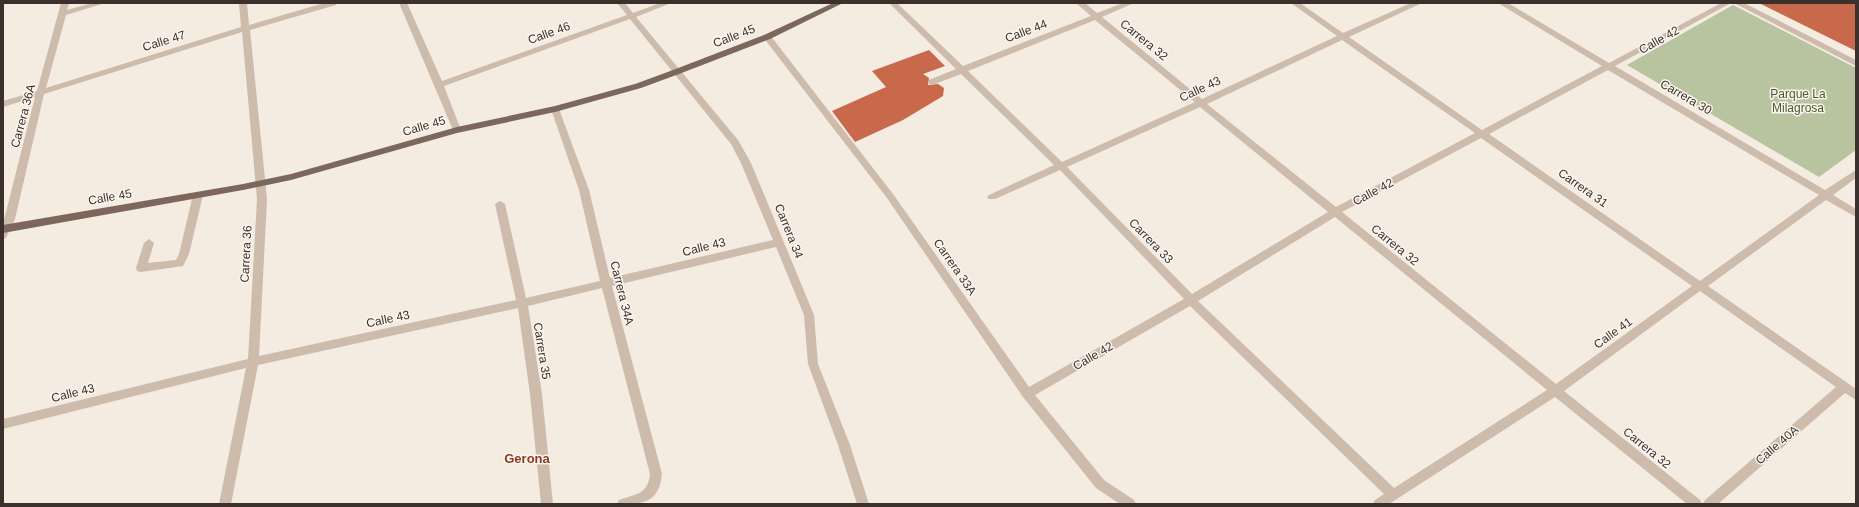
<svg xmlns="http://www.w3.org/2000/svg" width="1859" height="507" viewBox="0 0 1859 507" font-family="Arial,sans-serif">
  <rect width="100%" height="100%" fill="#f4ebe1"/>
  <path fill="#b8c4a0" d="M1733,5L1856,68V150L1819,177L1627,65Z"/>
  <path fill="#c8694b" d="M1759,3H1856V51Z
    M929,50L945,66L923,74L929,78L928,85L938,84L944,88L943,96L903,120L855,142L832,111L886,87L872,71Z"/>
  <g fill="none" stroke-linecap="round" stroke-linejoin="round">
    <path fill="#cdbbac" fill-rule="evenodd" d="M61,3H69L67,10L92,3H105L66,15L46,88L241,27L239,3H247L249,25L324,3H337L336,5L250,30L267,199L259,356L516,300L495,204L500,201L505,204L526,298L600,281L579,190L551,109L555,106L559,109L589,190L610,278L773,240L741,163L731,144L630,19L444,86L461,130L457,133L453,130L399,3H407L442,81L627,15L617,3H625L633,13L660,3H671L636,17L738,140L751,163L814,315L818,364L850,445L869,504H857L838,445L808,364L804,315L776,247L612,286L662,474C659,504 642,504 617,504L619,500C635,494 648,495 650,474L602,288L528,306L542,394L553,504H541L530,394L518,308L258,365L231,504H219L246,368L3,429V419L248,359L257,199L242,32L44,94L15,219L6,238L3,239V224L35,97L3,107V101L37,91Z
      M889,3H897L963,66L1091,16L1076,3H1085L1097,13L1123,3H1134L1102,17L1202,99L1337,36L1291,3H1300L1343,33L1411,3H1422L1349,37L1482,130L1602,66L1498,3H1508L1609,63L1721,3H1731L1615,66L1825,190L1856,170V178L1833,195L1856,209V217L1826,200L1708,286L1856,389V400L1845,393L1718,504H1703L1705,500L1836,387L1700,291L1564,391L1700,500L1702,504H1687L1555,397L1389,504H1373L1375,500L1384,494L1190,306L1035,395L1104,480L1134,500L1136,504H1120L1096,488L1023,397L887,198L763,37L764,35H770L893,194L1029,387L1184,299L1060,170L995,199H989L987,197L989,195L1054,165L961,74L935,84H929V80L956,69ZM1095,20L1195,102L1062,162L968,71ZM1342,40L1475,133L1336,207L1207,104ZM1608,70L1819,195L1700,281L1489,134ZM1200,107L1328,212L1192,294L1067,167ZM1481,138L1692,286L1556,384L1342,212ZM1335,217L1547,390L1394,488L1198,301Z
      M1734,3H1744L1856,60V66Z
      M198,192L203,195L189,254L183,266L141,272L137,271L136,268L144,243L149,239L154,243L148,263L176,260L179,254L193,195Z"/>
    <path fill="#7d675c" fill-rule="evenodd" d="M833,3H843L770,39L679,74L641,88L555,112L457,133L291,180L243,190L3,233V225L243,184L291,174L457,127L555,106L635,84L673,70L764,35Z"/>
  </g>
  <g text-anchor="middle" stroke-width="3" stroke-linejoin="round" paint-order="stroke">
    <g font-size="12" fill="#3b302b" stroke="#fbf5ee">
      <text transform="translate(1026 31) rotate(-21)" y="4">Calle 44</text>
      <text transform="translate(549 33) rotate(-20)" y="4">Calle 46</text>
      <text transform="translate(734 36) rotate(-21)" y="4">Calle 45</text>
      <text transform="translate(1144 40) rotate(39)" y="4">Carrera 32</text>
      <text transform="translate(1659 40) rotate(-29)" y="4">Calle 42</text>
      <text transform="translate(164 41) rotate(-17)" y="4">Calle 47</text>
      <text transform="translate(1200 89) rotate(-25)" y="4">Calle 43</text>
      <text transform="translate(1686 97) rotate(30)" y="4">Carrera 30</text>
      <text transform="translate(23 116) rotate(-75)" y="4">Carrera 36A</text>
      <text transform="translate(424 126) rotate(-16)" y="4">Calle 45</text>
      <text transform="translate(1583 188) rotate(35)" y="4">Carrera 31</text>
      <text transform="translate(1373 192) rotate(-28)" y="4">Calle 42</text>
      <text transform="translate(110 197) rotate(-10)" y="4">Calle 45</text>
      <text transform="translate(789 231) rotate(68)" y="4">Carrera 34</text>
      <text transform="translate(1151 241) rotate(46)" y="4">Carrera 33</text>
      <text transform="translate(1395 245) rotate(39)" y="4">Carrera 32</text>
      <text transform="translate(704 247) rotate(-14)" y="4">Calle 43</text>
      <text transform="translate(246 254) rotate(-87)" y="4">Carrera 36</text>
      <text transform="translate(955 267) rotate(55)" y="4">Carrera 33A</text>
      <text transform="translate(622 293) rotate(76)" y="4">Carrera 34A</text>
      <text transform="translate(388 319) rotate(-12)" y="4">Calle 43</text>
      <text transform="translate(1613 333) rotate(-36)" y="4">Calle 41</text>
      <text transform="translate(542 351) rotate(81)" y="4">Carrera 35</text>
      <text transform="translate(1093 356) rotate(-30)" y="4">Calle 42</text>
      <text transform="translate(73 393) rotate(-14)" y="4">Calle 43</text>
      <text transform="translate(1777 445) rotate(-41)" y="4">Calle 40A</text>
      <text transform="translate(1647 448) rotate(39)" y="4">Carrera 32</text>
    </g>
    <g font-size="12" fill="#4a5a2e" stroke="#fbf5ee">
      <text x="1798" y="98">Parque La<tspan x="1798" dy="14">Milagrosa</tspan></text>
    </g>
    <g font-size="13" font-weight="bold" fill="#8c3b22" stroke="#fbf5ee">
      <text x="527" y="463">Gerona</text>
    </g>
  </g>
  <rect width="1859" height="507" fill="none" stroke="#3b302b" stroke-width="8"/>
</svg>
